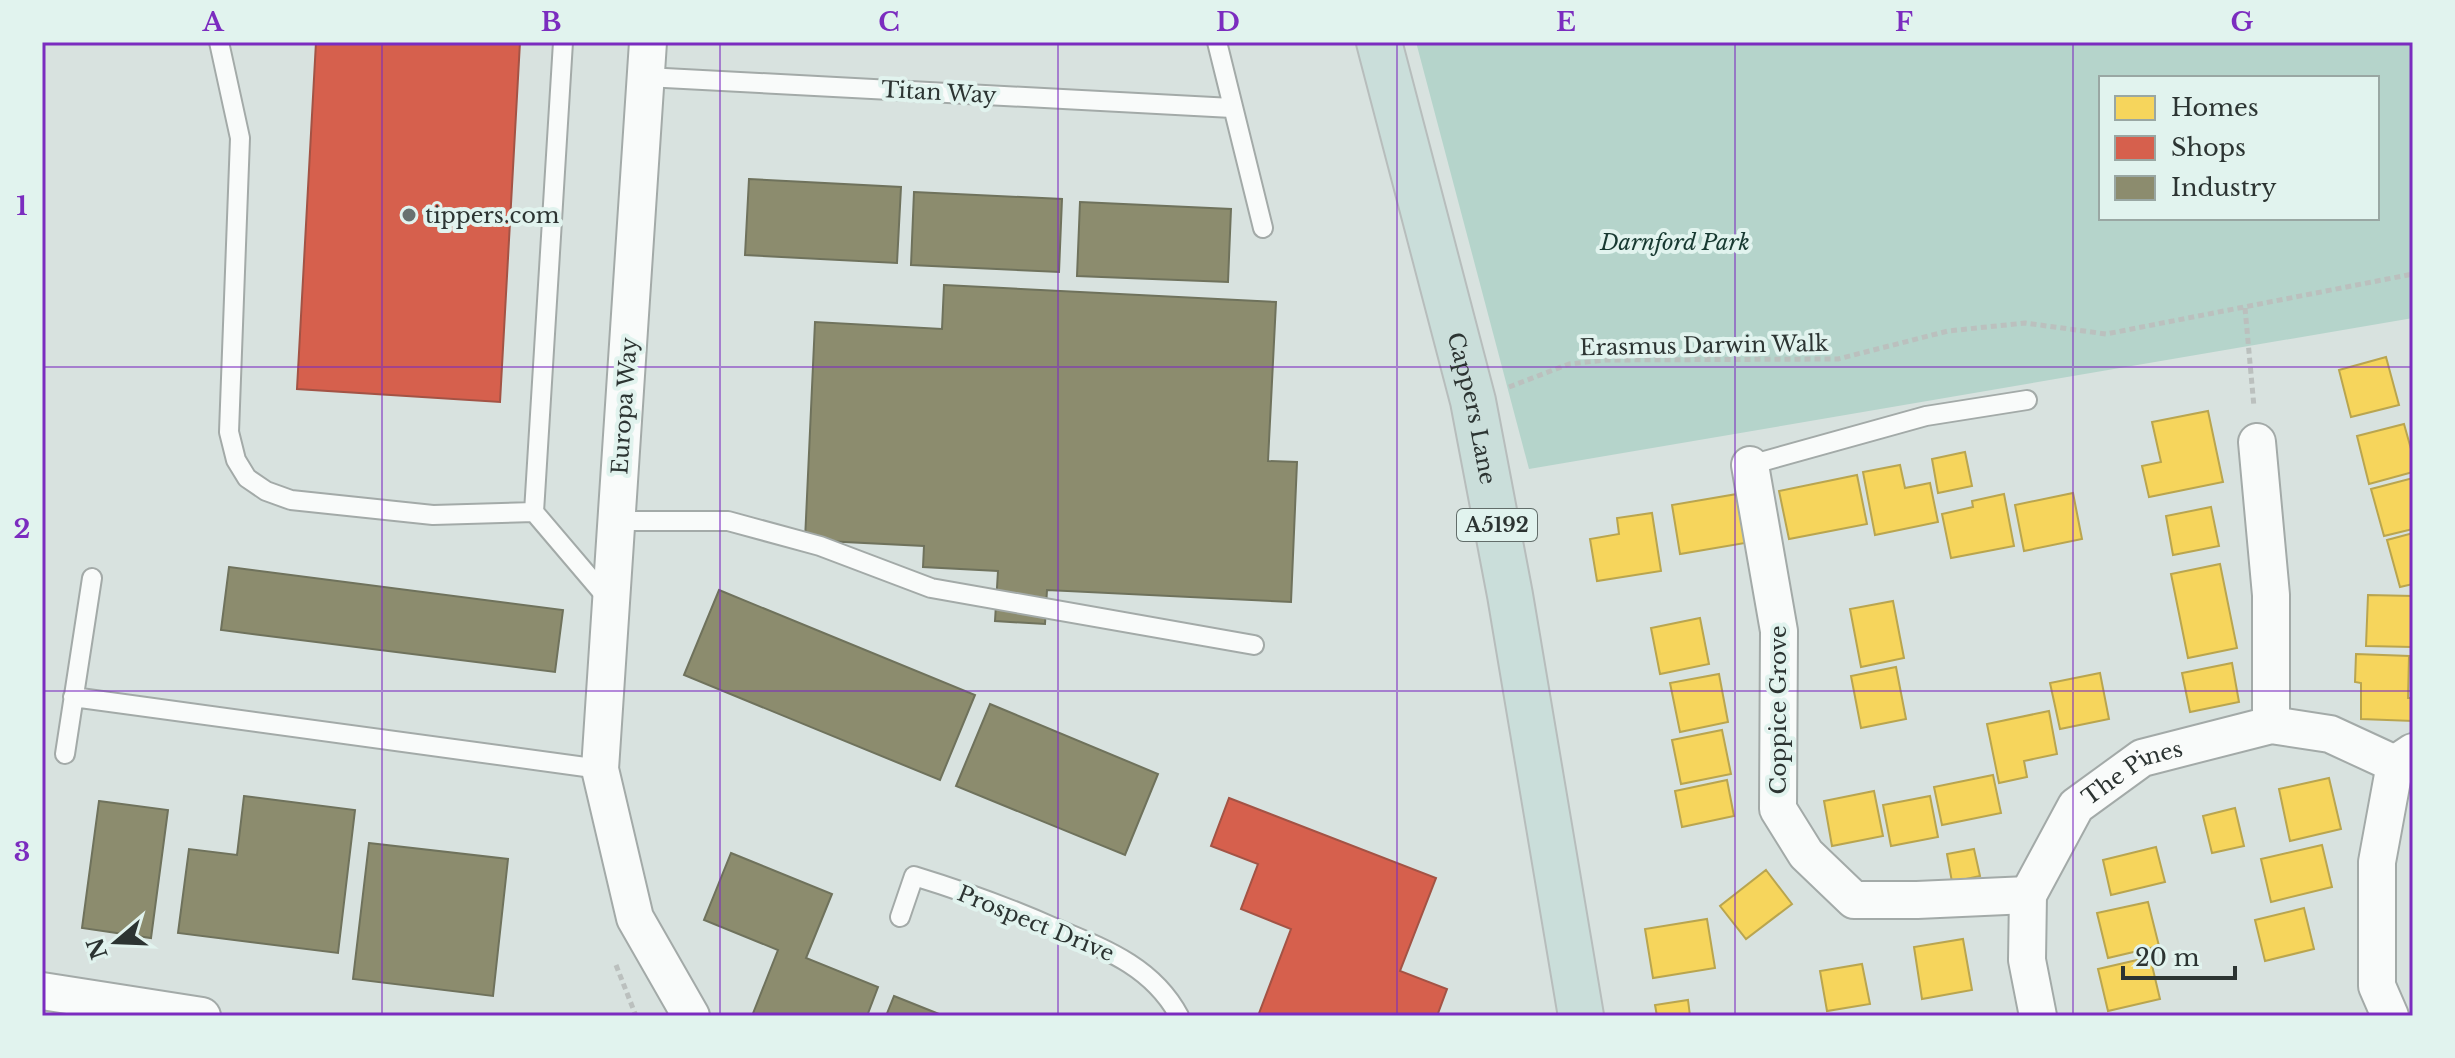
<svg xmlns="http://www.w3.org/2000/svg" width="2455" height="1058" viewBox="0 0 2455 1058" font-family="'Libre Baskerville',serif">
  <rect width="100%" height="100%" fill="#d8e2df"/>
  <path fill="#b5d4cb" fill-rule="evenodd" d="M1416,42H2413V318L1529,469ZM2101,78H2377V218H2101Z"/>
  <path fill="#f6d55c" stroke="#b9a54f" stroke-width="2" d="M2386,357L2399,405L2351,417L2339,370Z
    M2208,411L2223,482L2149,497L2142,466L2161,462L2152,422Z
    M2404,424L2413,456V472L2369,484L2357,436Z
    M1965,452L1972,486L1938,493L1932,459Z
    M1900,465L1905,488L1930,483L1938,522L1875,535L1863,472Z
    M1857,475L1867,524L1789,539L1779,491Z
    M2413,478V529L2384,536L2371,489Z
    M2073,493L2082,539L2024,551L2015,505Z
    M1737,494L1745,543L1680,554L1672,505Z
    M2004,494L2014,546L1951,558L1942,514L1973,507L1972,501Z
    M2211,507L2219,546L2173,555L2166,516Z
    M1652,513L1661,571L1597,581L1590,539L1619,534L1617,518Z
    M2413,533V584L2400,587L2387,540Z
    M2220,564L2237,648L2188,658L2171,574Z
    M2368,595L2413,596L2412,647L2366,646Z
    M1893,601L1904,658L1861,667L1850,609Z
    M1700,618L1709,664L1660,674L1651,628Z
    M2356,654L2409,656L2408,698H2413V721L2361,719V683L2355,682Z
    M2232,663L2239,702L2190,712L2182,673Z
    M1896,667L1906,719L1861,728L1851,676Z
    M2100,673L2109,719L2060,729L2050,683Z
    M1719,674L1728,722L1680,732L1670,683Z
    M2049,711L2057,754L2024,761L2027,777L1999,783L1987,724Z
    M1722,730L1731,774L1681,784L1672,740Z
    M1993,775L2001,813L1942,825L1934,787Z
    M2329,778L2341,829L2290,841L2279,789Z
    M1727,780L1734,816L1682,827L1675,791Z
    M1874,791L1883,836L1832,846L1824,801Z
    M1930,796L1938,837L1891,846L1883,805Z
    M2235,808L2244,846L2212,853L2203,816Z
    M2322,845L2332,887L2271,902L2261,859Z
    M2156,847L2165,882L2111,895L2103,860Z
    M1974,849L1980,876L1952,882L1947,854Z
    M1766,870L1792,904L1746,939L1720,906Z
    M2148,902L2159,946L2108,958L2097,913Z
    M2304,908L2314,949L2265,961L2255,920Z
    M1707,919L1715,968L1653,978L1645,929Z
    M1963,939L1972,990L1922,999L1914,947Z
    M2150,957L2160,999L2108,1011L2098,969Z
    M1862,964L1870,1004L1827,1011L1820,971Z
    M1688,1000L1690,1016H1657L1655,1005Z"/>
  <path fill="#d6604d" stroke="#a35345" stroke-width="2" d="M316,42H520L500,402L297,389Z
    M1229,798L1436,878L1400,971L1447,989L1437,1016H1258L1291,929L1241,909L1258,864L1211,846Z"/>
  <path fill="#8c8c6e" stroke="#6f725c" stroke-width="2" d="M749,179L901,187L897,263L745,255Z
    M914,192L1062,199L1059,272L911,265Z
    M1080,202L1231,209L1228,282L1077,276Z
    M944,285L1276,302L1268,461L1297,462L1291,602L1047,590L1045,624L995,621L998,571L923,567L924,546L805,540L815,322L942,329Z
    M229,567L563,610L555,672L221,630Z
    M719,590L975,695L940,780L684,675Z
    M990,704L1158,774L1125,855L956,786Z
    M244,796L355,810L338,953L178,933L189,849L237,855Z
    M99,801L168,810L151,938L82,928Z
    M369,843L508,859L493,996L353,979Z
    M731,853L832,894L806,958L878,987L867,1016H752L778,950L704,920Z
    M894,996L944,1016H886Z"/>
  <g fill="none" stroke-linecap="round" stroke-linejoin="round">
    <g stroke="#a3aaa8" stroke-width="22">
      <path id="lane" d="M219,42L240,138L229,432L236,460L247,478L266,491L291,500L433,515L534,512
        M563,42L534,512L608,599
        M1217,42L1263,228
        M646,77L1232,108
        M1750,465L1926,416L2027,400
        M617,521H728L820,546L931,588L1254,645
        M73,697L600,769
        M65,754L92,578
        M900,917L914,876C963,891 1010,908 1057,929C1105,949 1153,967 1179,1016"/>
    </g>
    <g stroke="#a3aaa8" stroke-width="40">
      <g id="street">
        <path d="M648,42L600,769L635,918L691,1016"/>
        <path d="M2257,442L2271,595V725"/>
        <path d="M1750,465L1779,631L1778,809L1806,854L1854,900H1917L2028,895"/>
        <path d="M42,991L202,1016"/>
        <path id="s1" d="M2038,1016L2027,960L2028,895L2076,806L2142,758L2271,725L2330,734L2395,764"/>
        <path d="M2390,1016L2377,986V862L2395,764L2413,752"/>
      </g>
    </g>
    <g stroke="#b7bdbc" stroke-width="48">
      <g id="highway">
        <path id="s2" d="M1379,42L1473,401L1510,595L1581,1016"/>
      </g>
    </g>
    <path stroke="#bbc0be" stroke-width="5" stroke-dasharray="6 4" stroke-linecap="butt" d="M2245,308L2254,407
      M1509,387L1569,364L1605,360L1838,359L1948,331L2025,323L2106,334L2413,274
      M616,965L636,1016"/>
    <use href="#lane" stroke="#f9fbfa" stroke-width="18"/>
    <use href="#street" stroke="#f9fbfa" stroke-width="36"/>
    <use href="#highway" stroke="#cadeda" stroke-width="44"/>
  </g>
  <path fill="none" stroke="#7b2cbf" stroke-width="2" stroke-opacity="0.55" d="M382,42V1016M720,42V1016M1058,42V1016M1397,42V1016M1735,42V1016M2073,42V1016M42,367H2413M42,691H2413"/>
  <circle fill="#68716f" stroke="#e1f3ee" stroke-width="3" cx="409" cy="215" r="8"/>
  <g text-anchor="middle" stroke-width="8" stroke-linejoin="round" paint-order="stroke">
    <rect fill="#e1f3ee" stroke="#626d6a" stroke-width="2" x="1457" y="509" width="80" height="32" rx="6"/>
    <g font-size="20" font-weight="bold" fill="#2c3432">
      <text x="1497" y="532">A5192</text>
    </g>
    <g font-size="22" fill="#2c3432" stroke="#e1f3ee">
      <text transform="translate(939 92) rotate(3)" y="8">Titan Way</text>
      <text transform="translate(1704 345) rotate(-1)" y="8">Erasmus Darwin Walk</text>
      <text transform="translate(624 406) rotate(-86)" y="8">Europa Way</text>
      <text dy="8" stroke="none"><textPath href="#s2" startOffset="378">Cappers Lane</textPath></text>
      <text transform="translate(1778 710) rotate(-90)" y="8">Coppice Grove</text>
      <text dy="8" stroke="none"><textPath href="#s1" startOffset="290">The Pines</textPath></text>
      <text transform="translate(1036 923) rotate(22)" y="8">Prospect Drive</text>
    </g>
    <g font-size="22" fill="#2c3432" stroke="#e1f3ee" text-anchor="start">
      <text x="425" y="223">tippers.com</text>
    </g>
    <g font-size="22" font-style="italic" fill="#173931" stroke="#e1f3ee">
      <text x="1675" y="250">Darnford Park</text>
    </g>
  </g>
  <rect width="2455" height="1058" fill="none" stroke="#e1f3ee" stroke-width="88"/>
  <rect x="2099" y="76" width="280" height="144" fill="#e1f3ee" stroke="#99a7a3" stroke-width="2"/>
  <rect x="2115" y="96" width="40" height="24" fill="#f6d55c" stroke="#99a7a3" stroke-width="2"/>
  <text x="2171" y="116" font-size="24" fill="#2c3432">Homes</text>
  <rect x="2115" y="136" width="40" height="24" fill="#d6604d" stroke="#99a7a3" stroke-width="2"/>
  <text x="2171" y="156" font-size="24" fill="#2c3432">Shops</text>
  <rect x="2115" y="176" width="40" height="24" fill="#8c8c6e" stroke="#99a7a3" stroke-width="2"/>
  <text x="2171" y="196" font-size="24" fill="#2c3432">Industry</text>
  <g transform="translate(116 942) rotate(251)" stroke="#e1f3ee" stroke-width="6" paint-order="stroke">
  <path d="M0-6L14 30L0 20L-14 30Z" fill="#2c3432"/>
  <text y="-12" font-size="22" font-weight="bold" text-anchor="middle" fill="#2c3432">N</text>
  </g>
  <path d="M2123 966v12h112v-12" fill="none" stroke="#2c3432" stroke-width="4"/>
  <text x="2135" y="966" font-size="24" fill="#2c3432" stroke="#e1f3ee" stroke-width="6" paint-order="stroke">20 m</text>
  <rect x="44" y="44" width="2367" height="970" fill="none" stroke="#7b2cbf" stroke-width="3"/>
  <g font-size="26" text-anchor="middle" font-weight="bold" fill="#7b2cbf">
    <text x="213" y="31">A</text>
    <text x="551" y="31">B</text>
    <text x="889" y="31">C</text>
    <text x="1228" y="31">D</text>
    <text x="1566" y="31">E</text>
    <text x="1904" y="31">F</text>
    <text x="2242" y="31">G</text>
    <text x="22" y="215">1</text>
    <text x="22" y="538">2</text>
    <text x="22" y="861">3</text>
  </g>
</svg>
